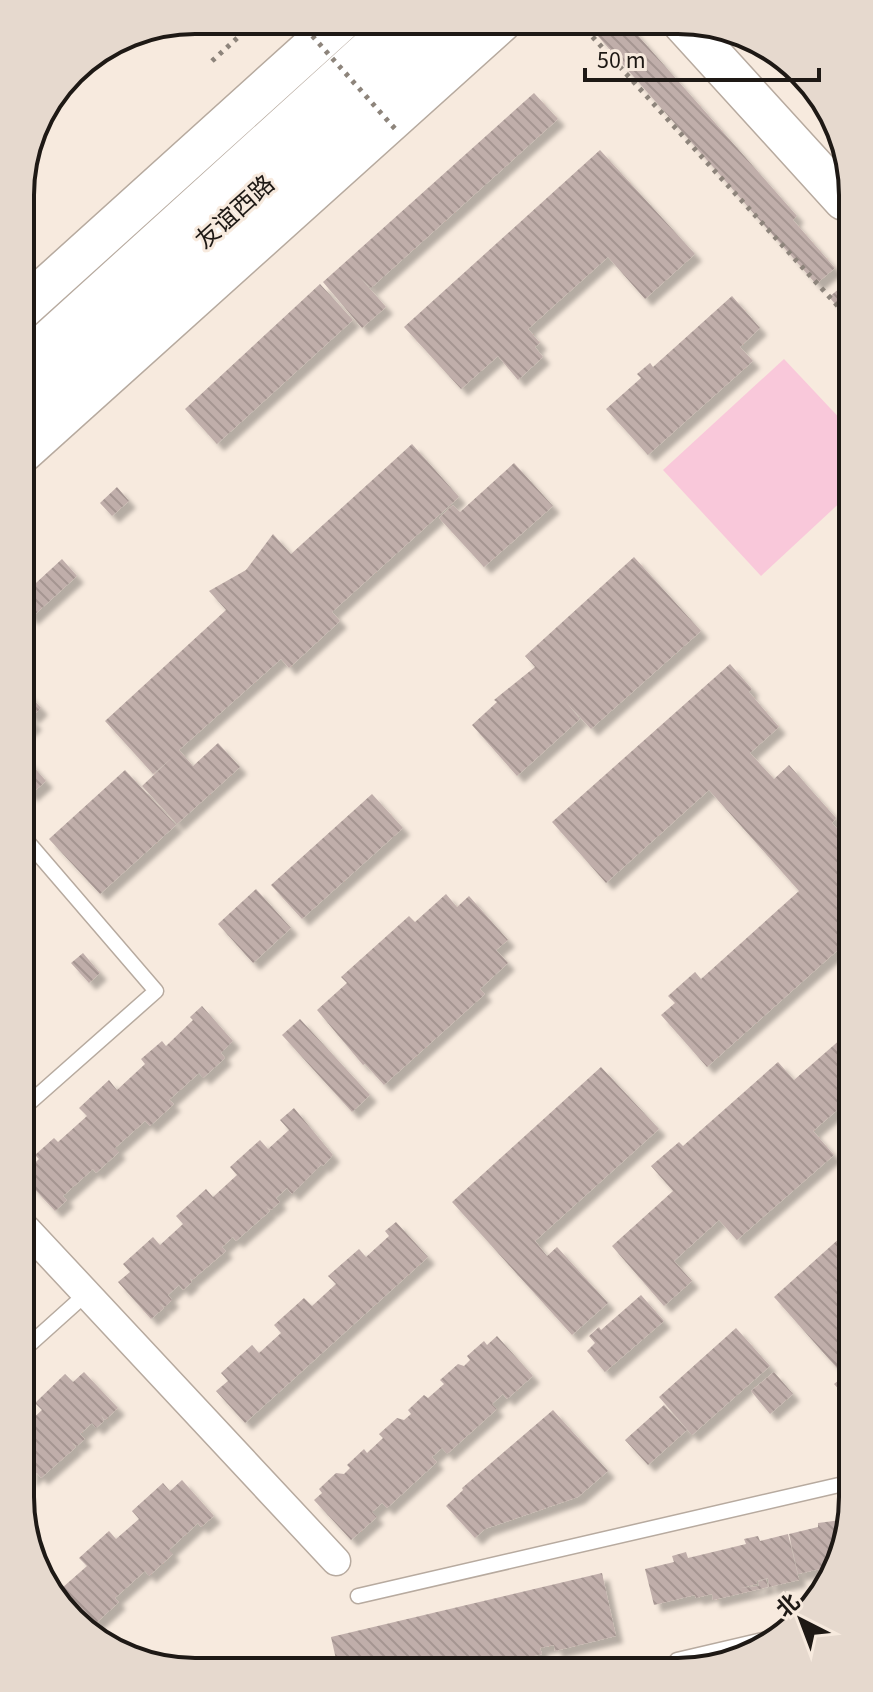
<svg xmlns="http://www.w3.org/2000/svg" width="873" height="1692" viewBox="0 0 873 1692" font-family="'Source Sans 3','Noto Sans SC',sans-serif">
  <defs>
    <pattern id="building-back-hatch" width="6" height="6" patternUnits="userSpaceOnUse" patternTransform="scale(2)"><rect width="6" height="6" fill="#c0aeaa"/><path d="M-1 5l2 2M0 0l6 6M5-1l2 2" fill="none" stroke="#a59591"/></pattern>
    <filter id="shadow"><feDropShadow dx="7" dy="7" stdDeviation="2" flood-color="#0004"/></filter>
  </defs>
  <rect width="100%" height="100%" fill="#f7eade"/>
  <path fill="#f9c8da" d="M784,359L846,425V497L761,576L663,470Z"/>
  <path fill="url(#building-back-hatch)" filter="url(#shadow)" d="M612,23H627L797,216L793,220L835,268L816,284L597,35Z
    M534,93L558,119L371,288L356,273L386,307L362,328L323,282Z
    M600,150L695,254L645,299L608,257L528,329L540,343L535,347L543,357L518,380L498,356L461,389L404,327Z
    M320,284L353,320L217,444L185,409Z
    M845,284V315L829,297Z
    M732,296L760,328L740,347L753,361L648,455L606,409L641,378L637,374L650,363L653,367Z
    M412,444L459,497L332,612L340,621L289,668L281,659L179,750L193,766L218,743L240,767L177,824L142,786L174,756L153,774L105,721L226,610L209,591L246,570L273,534L291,554Z
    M514,463L553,506L484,567L439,518L453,505L460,512Z
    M117,487L129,501L112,516L100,503Z
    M634,557L701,631L591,729L565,701L580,719L517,776L472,725L497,702L494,700L535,667L525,656Z
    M62,559L77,576L31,618L24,610V594Z
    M730,664L752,689L749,692L779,727L750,753L774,779L789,765L836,818L832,823L848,841L849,940L707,1067L661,1015L675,1003L668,996L695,972L701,979L799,891L709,790L606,883L552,822Z
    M24,689L41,708L32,717L24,709Z
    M24,711L35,723L25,733V723Z
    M25,757L46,781L30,795L25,789Z
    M125,770L176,825L100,894L49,839Z
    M372,794L403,828L302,919L271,885Z
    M256,889L291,928L253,963L218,924Z
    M446,894L457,907L469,896L508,940L496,950L508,963L480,989L485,994L384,1085L365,1064L363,1065L317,1010L347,983L341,977L409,916L415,922Z
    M83,953L100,973L89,983L71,963Z
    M202,1006L233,1041L221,1053L225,1058L203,1078L199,1073L169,1100L174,1104L150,1126L145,1121L115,1148L119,1152L96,1173L93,1169L63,1196L67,1200L55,1211L27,1181V1170L39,1159L35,1155L54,1138L58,1142L87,1116L79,1108L109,1080L117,1090L145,1064L141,1059L162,1041L166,1046L193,1020L190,1017Z
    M300,1019L370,1095L352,1112L282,1035Z
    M850,1031V1099L813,1131L834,1155L737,1240L719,1220L674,1261L692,1281L664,1306L612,1246L673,1191L651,1166L679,1142L683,1146L778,1062L794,1080Z
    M601,1067L659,1129L535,1241L547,1256L557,1247L608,1303L572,1335L452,1202Z
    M294,1108L333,1155L323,1166L317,1161L321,1165L292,1194L287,1188L276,1198L280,1202L271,1210L266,1207L270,1211L236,1241L233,1237L222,1247L226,1251L192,1280L189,1277L192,1282L183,1290L179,1285L168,1295L172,1300L165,1307L159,1303L164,1308L151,1319L118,1282L130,1272L123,1264L153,1237L160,1245L183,1224L176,1216L206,1189L213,1197L237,1175L230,1167L260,1140L268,1149L289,1130L280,1120Z
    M396,1222L428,1257L245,1423L216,1391L228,1381L221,1373L252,1345L259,1353L281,1333L274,1325L304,1298L312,1306L336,1284L328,1276L359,1249L366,1257L389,1236L385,1231Z
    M851,1228V1237L852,1404L834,1384L844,1376L774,1297Z
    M641,1295L664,1321L605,1372L587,1351L595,1343L589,1336L599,1327L601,1330Z
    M736,1328L770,1366L692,1435L659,1397Z
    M497,1336L533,1376L507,1399L503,1394L492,1404L497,1409L447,1454L442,1448L432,1457L437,1462L387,1508L382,1503L372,1512L377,1517L351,1540L314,1500L322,1493L319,1489L336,1473L344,1474L350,1468L347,1465L364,1449L367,1453L383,1438L379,1434L397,1418L404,1420L411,1414L408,1410L424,1395L428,1398L444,1384L440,1380L458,1364L464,1366L470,1360L467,1356L484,1341L487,1345Z
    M84,1372L118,1408L105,1420L101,1415L104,1421L96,1428L92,1423L80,1434L85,1439L77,1446L71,1442L76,1447L41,1478L37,1473L29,1480L28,1423L42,1410L35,1403L65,1374L73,1382Z
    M774,1372L793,1394L770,1414L751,1391Z
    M664,1405L687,1430L648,1465L625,1440Z
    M553,1410L608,1471L578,1497L485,1529L475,1538L446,1506L463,1490L462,1488Z
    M182,1480L214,1516L201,1527L198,1523L169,1550L173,1554L149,1576L145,1571L115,1598L119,1602L95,1624L91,1620L80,1629L50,1584L55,1580L62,1588L87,1566L79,1558L109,1531L116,1539L139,1519L132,1511L163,1483L170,1491Z
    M849,1519L829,1570V1567L798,1574L789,1534L818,1527V1523Z
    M788,1534L799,1580L769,1587L768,1578L757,1581V1584L741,1588L759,1586L758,1582L766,1579L768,1587L743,1593L713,1600L712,1594L696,1598L695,1595L654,1605L645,1569L674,1562L672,1556L686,1552L688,1558L746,1544L744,1539L758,1536L760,1541Z
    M602,1573L616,1636L555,1651L554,1645L540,1648L542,1654L493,1666H481L480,1662L466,1666L338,1668L331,1637Z"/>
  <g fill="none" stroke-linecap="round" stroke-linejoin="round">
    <g stroke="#b7aa9f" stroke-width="17">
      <path id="lane" d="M25,842L27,841L156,991L27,1105
        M28,1346L87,1293
        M358,1596L852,1482
        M677,1660L767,1639"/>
    </g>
    <g stroke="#b7aa9f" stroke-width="31">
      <path id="street" d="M27,1230L336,1561"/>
    </g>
    <g stroke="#b7aa9f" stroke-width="43">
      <path id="secondary" d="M683,23L844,200
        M22,309L341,21
        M23,364L401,21
        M23,403L448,22
        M23,452L501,22"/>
    </g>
    <path stroke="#8d847b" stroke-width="5" stroke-dasharray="4 6" stroke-linecap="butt" d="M579,22L845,314
      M212,61L257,20"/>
    <use href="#lane" stroke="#fff" stroke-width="14"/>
    <use href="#street" stroke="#fff" stroke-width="28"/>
    <use href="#secondary" stroke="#fff" stroke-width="40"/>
    <path stroke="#8d847b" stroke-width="5" stroke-dasharray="4 6" stroke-linecap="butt" d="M299,21L397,131"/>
  </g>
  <g text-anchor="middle" stroke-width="6" stroke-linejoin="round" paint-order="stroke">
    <g font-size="24" fill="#1e1915" stroke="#f7eade">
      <text transform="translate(235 212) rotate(-42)" y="8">友谊西路</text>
    </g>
  </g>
  <path d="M0 0H873V1692H0ZM195 34H678A161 161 0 0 1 839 195V1497A161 161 0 0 1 678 1658H195A161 161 0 0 1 34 1497V195A161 161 0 0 1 195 34Z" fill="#e6d9ce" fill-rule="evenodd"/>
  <path fill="none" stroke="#1e1915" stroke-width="4" d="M195 34H678A161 161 0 0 1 839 195V1497A161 161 0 0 1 678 1658H195A161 161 0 0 1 34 1497V195A161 161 0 0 1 195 34Z"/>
  <g transform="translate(801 1620) rotate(318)" stroke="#f7eade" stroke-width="6" paint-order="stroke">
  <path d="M0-6L14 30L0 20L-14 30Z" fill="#1e1915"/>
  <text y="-12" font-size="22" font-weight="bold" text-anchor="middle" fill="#1e1915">北</text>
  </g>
  <path d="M585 68v12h234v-12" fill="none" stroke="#1e1915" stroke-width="4"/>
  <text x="597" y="68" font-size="24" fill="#1e1915" stroke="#f7eade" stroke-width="6" paint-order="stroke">50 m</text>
</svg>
